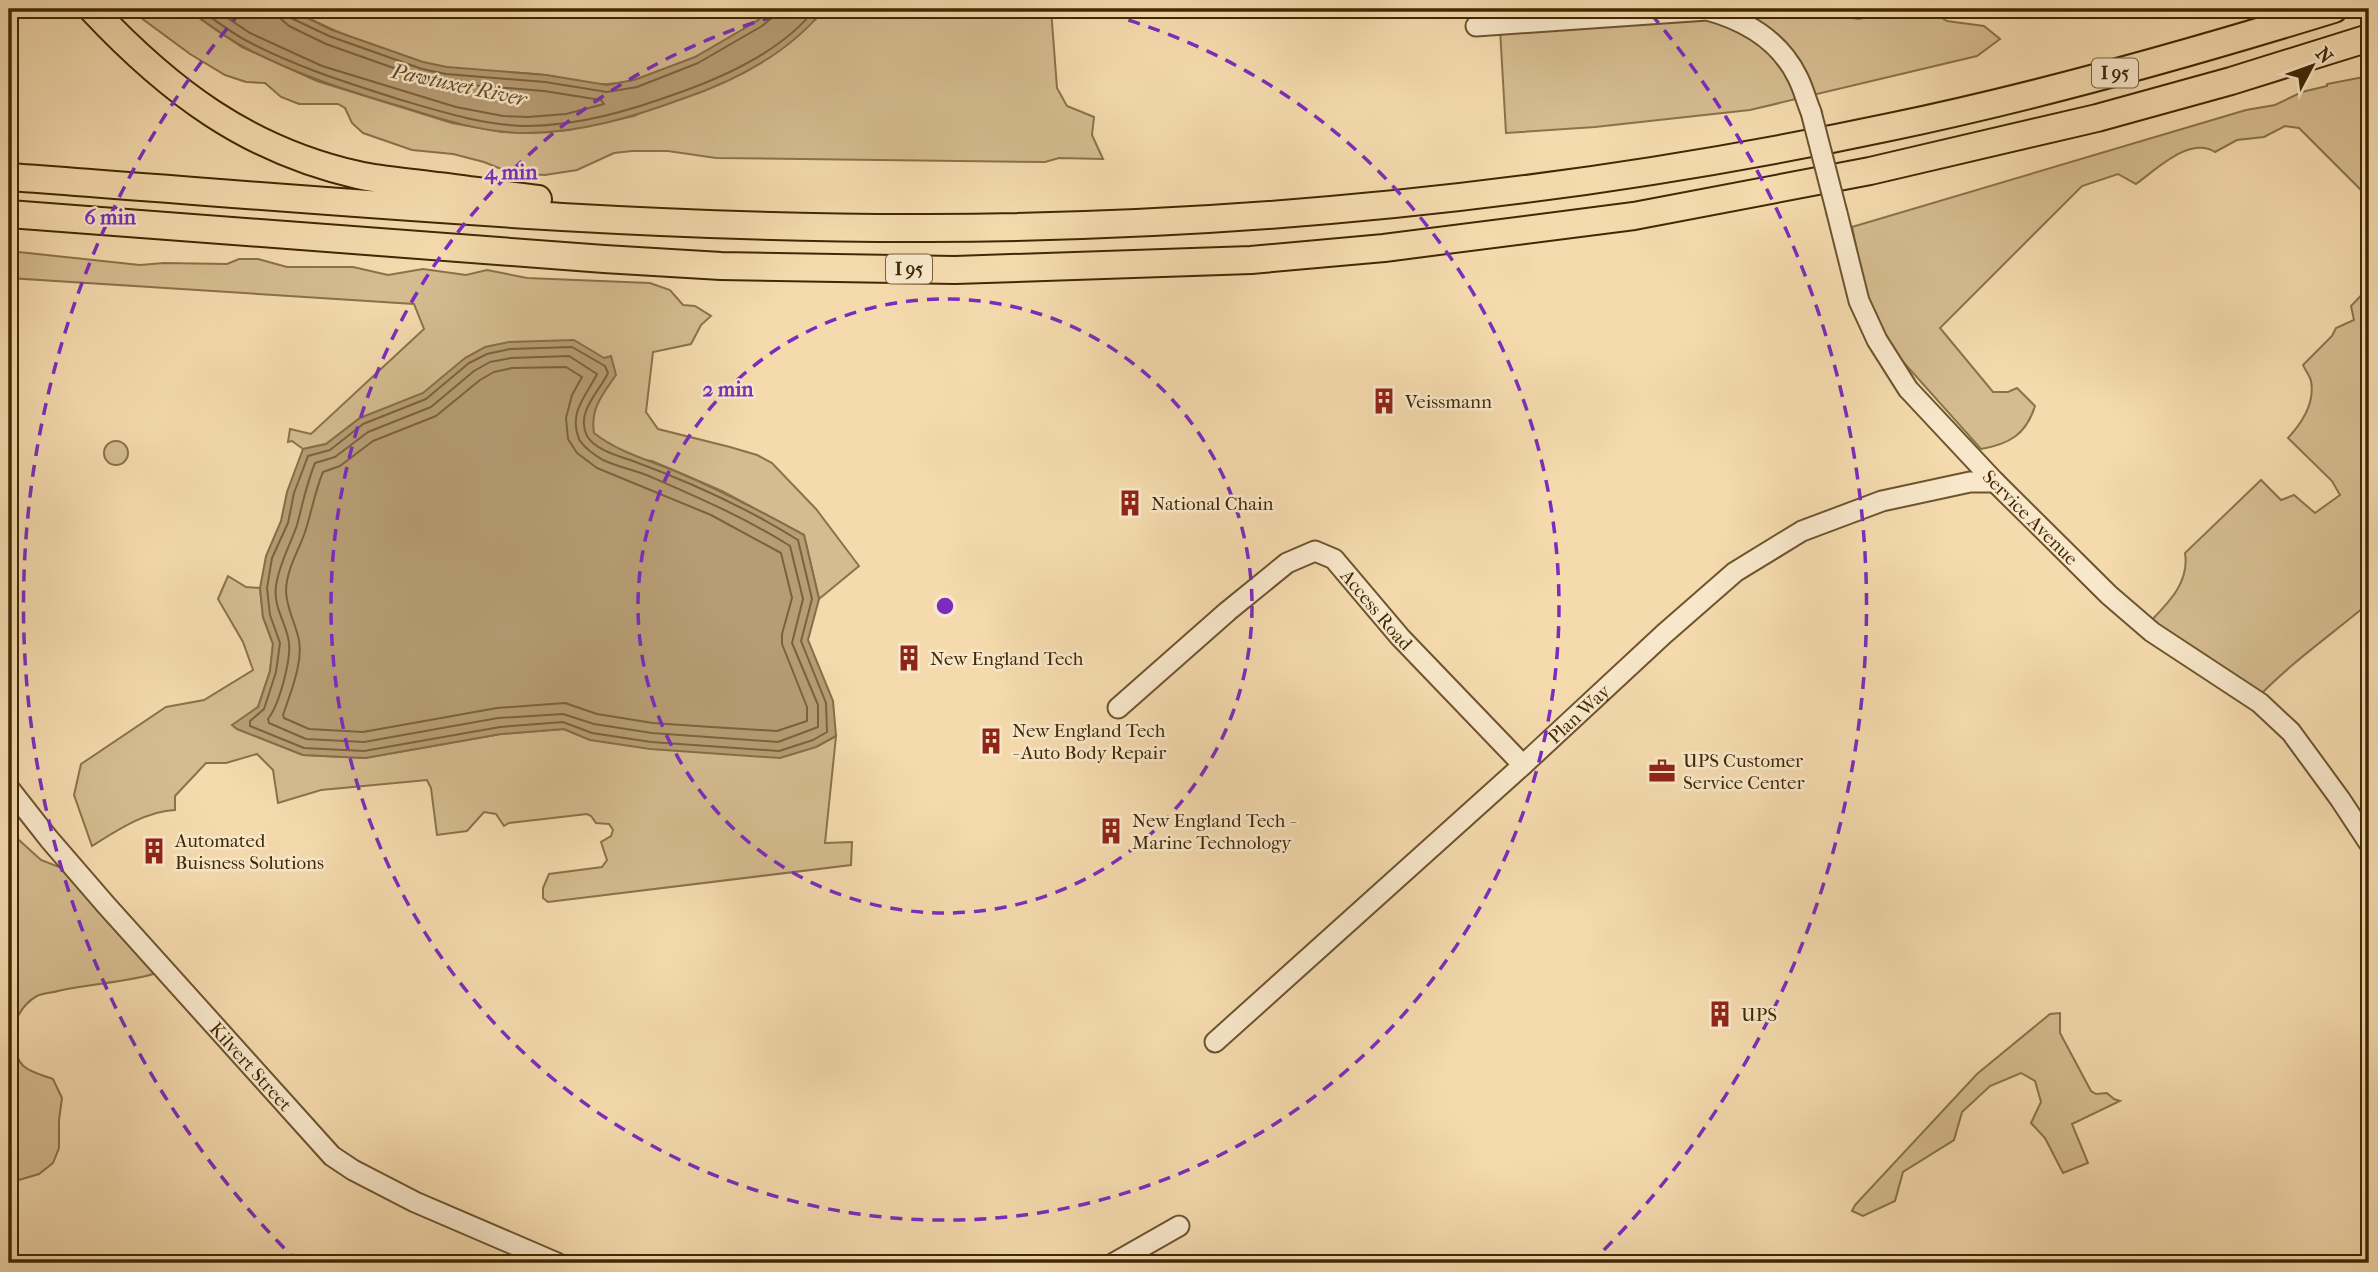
<svg xmlns="http://www.w3.org/2000/svg" width="2378" height="1272" viewBox="0 0 2378 1272" font-family="'IM FELL French Canon',serif">
  <rect width="100%" height="100%" fill="#f4daad"/>
  <filter id="stains"><feTurbulence type="fractalNoise" baseFrequency=".00286" numOctaves="4"/><feColorMatrix values="0 0 0 0 .2 0 0 0 0 .09 0 0 0 0 .02 0 0 0 .5 -.17"/></filter>
  <radialGradient id="worn" r=".72"><stop offset=".6" stop-color="#630" stop-opacity="0"/><stop offset="1" stop-color="#630" stop-opacity=".3"/></radialGradient>
  <path fill="#d5bc90" stroke="#8a724a" stroke-width="2" d="M129,9H186L242,47L317,81L452,123L502,132L529,133L568,130L634,116L815,20L824,9H1051L1057,88L1067,106L1094,117L1092,135L1103,159L1059,158L1045,162L716,158L668,151H632L614,153L577,170L545,175L511,173L484,162L453,154L412,150L363,133L352,123L345,108L338,104H299L281,97L265,83L246,82L225,75L190,54Z
    M289,9H772C734,41 658,81 608,84C587,86 566,78 545,75C511,71 477,73 444,67C391,57 336,32 289,9Z
    M1629,9H1819L1838,16L1859,19L1896,9H1928L1947,21L1984,26L2000,39L1977,56L1750,110L1595,127L1506,133L1500,29Z
    M2369,76V198L2299,128L2285,126L2264,137L2237,140L2215,152C2189,136 2156,170 2136,184L2118,174L2082,186L1940,328L1993,392H2008L2017,388L2035,406C2026,435 2009,444 1981,449L1880,336L1868,303L1852,227L2246,110L2275,105L2302,92L2327,86V84Z
    M9,251L140,265L164,263L227,264L239,259H258L287,267H353L388,275L423,269L466,275L487,270L527,278L650,283L670,290L683,305L695,306L711,316L701,325L691,344L653,352L646,412L658,429L730,447L757,455L772,463L816,509L859,566L819,599L804,535L722,491L652,461L360,418L326,444L303,449L292,441L288,442L290,429L311,434L424,329L414,304L9,278Z
    M2369,287V603C2332,634 2292,662 2258,697L2147,625C2166,605 2190,584 2185,553L2261,480L2281,500L2294,495L2315,513L2340,495L2332,481L2288,438C2302,423 2315,402 2311,381C2310,376 2305,370 2303,365L2332,336L2336,328L2354,320L2351,306Z
    M104 453a12 12 0 1 1 24 0a12 12 0 1 1-24 0Z
    M228,576L246,587L260,588L263,617L273,644L270,671L258,707L233,725L237,729L303,755L365,758L501,734L564,729L590,740L816,747L836,736L825,843L852,842L851,865L548,902L543,898V888L549,874L602,867L607,860L601,842L611,836L613,830L609,824L596,823L591,816L587,814L509,823L504,826L496,814L484,812L467,831L437,835L431,788L427,780L321,790L278,803L273,770L257,754L226,763H206L175,796V810C146,811 116,831 92,846L74,795L81,764L166,707L204,700L253,670L243,642L218,599Z
    M9,831L41,860L67,870L160,972C127,983 92,983 58,991C52,993 43,993 37,996C22,1004 10,1025 13,1042C18,1070 28,1070 53,1079L62,1098L59,1120V1148L53,1163L39,1174L9,1183Z
    M2060,1013V1033L2091,1091L2096,1094L2107,1093L2114,1099L2120,1101L2072,1124L2088,1163L2063,1173L2045,1138L2031,1123L2041,1102L2035,1081L2021,1073L1990,1086L1962,1112L1954,1140L1903,1172L1895,1201L1863,1216L1852,1211L1855,1205L1977,1074L2050,1014Z"/>
  <path fill="#b79d74" stroke="#876e47" stroke-width="2" d="M186,9H289L332,30L423,62L447,67L546,75L607,85L634,80L695,57L757,21L772,9H824C789,53 735,81 682,99C633,117 580,133 527,133C484,133 443,120 403,107C348,91 294,74 244,47C224,37 205,21 186,9Z
    M574,340L604,358L611,356L616,375C603,394 590,408 594,433C619,453 652,461 682,474C724,492 764,513 804,535L819,599L808,640L833,701L836,736L816,747L780,758L650,749L590,740L564,729L501,734L365,758L303,755L237,729L232,725L258,707L270,671L273,644L263,617L260,588L266,556L281,521L287,492L303,449L326,444L360,418L423,393L465,358L485,347L509,342Z"/>
  <g fill="none" stroke-linecap="round" stroke-linejoin="round">
    <path stroke="#7c623c" stroke-width="2" d="M199,9C215,20 230,32 247,41C296,67 348,83 401,100C442,112 483,125 526,126C579,126 632,110 681,92C729,75 783,50 815,9
      M214,9L250,33L322,66L456,107L503,116L528,117L566,114L604,104L601,100L544,91L444,83L419,77L326,44L289,26L281,19L279,9
      M288,9L291,18L329,36L422,69L446,74L545,82L607,92L637,87L698,63L762,26L774,16L775,9
      M572,347L605,366L608,373C600,391 575,412 587,436C595,450 619,456 633,461C690,482 747,508 798,540L812,599L801,641L826,703L827,732L813,740L779,751L651,742L592,733L563,722L500,727L364,751L304,748L250,726V721L264,709L276,672L280,643L270,615L267,588L272,558L288,523L294,493L308,456L330,450L363,424L426,399L469,363L487,354L510,349Z
      M569,356L597,374C587,395 568,412 579,439C583,447 596,456 603,460C618,467 634,470 649,476C697,497 746,518 790,546L803,599L792,643L818,705V727L778,742L652,733L594,724L563,714L498,718L364,742L306,739L269,723L268,719C279,705 291,661 289,643C287,623 273,609 276,586C279,563 290,546 297,525C303,503 306,485 315,463L335,457L368,432L431,407L474,371L490,362L511,358Z
      M566,367L582,377L572,395L566,418L568,439L577,453L597,468L711,515L781,553L792,598L782,634V644L807,707V721L777,731L711,727L653,723L597,714L565,703L497,708L363,732L309,729L284,718L283,715C290,694 305,659 298,636C294,620 286,607 286,590C287,567 300,549 306,529C312,510 315,491 323,472L340,466L373,441L436,416L480,380L494,372L512,368Z"/>
    <g stroke="#6d542e" stroke-width="23">
      <g id="minor">
        <path d="M1476,26L1707,10C1744,20 1779,40 1797,76C1803,87 1806,100 1811,112"/>
        <path id="s1" d="M1837,213L1859,301L1877,340L1908,389L1995,482L2109,595L2152,632L2260,703L2291,732L2340,799L2369,843"/>
        <path id="s2" d="M1118,708L1228,611L1287,563L1315,551L1334,559L1400,637L1523,765"/>
        <path id="s3" d="M9,788L49,839L106,905L332,1156L353,1170L415,1202L557,1263"/>
        <path id="s4" d="M1215,1042L1523,765L1664,634L1735,572L1802,531L1882,501L1970,482H1995"/>
        <path d="M1114,1263L1179,1226"/>
      </g>
    </g>
    <g stroke="#402804" stroke-width="30">
      <path id="highway" d="M92,9C169,91 247,150 358,175C384,181 411,182 438,186C471,190 504,195 538,199
        M9,177C315,199 621,229 928,228C1251,227 1574,194 1890,127C2040,96 2188,54 2334,9
        M9,214L604,259L721,266L955,270L1251,260L1384,248L1634,216L1870,171L2097,118L2231,81L2369,38"/>
    </g>
    <use href="#minor" stroke="#f8e7ca" stroke-width="19"/>
    <use href="#highway" stroke="#f4daad" stroke-width="26"/>
    <g stroke="#6d542e" stroke-width="23" stroke-linecap="butt">
      <path id="minor-bridge" d="M1811,112L1837,213"/>
    </g>
    <use href="#minor-bridge" stroke="#f8e7ca" stroke-width="19"/>
  </g>
  <g fill="none" stroke="#7b2cbf" stroke-width="3.5" stroke-dasharray="12 9">
    <circle cx="945" cy="606" r="307"/>
    <path d="M1088 9A614 614 0 1 1 802 9"/>
    <path d="M299 1263A921 921 0 0 1 239 14M1651 14A921 921 0 0 1 1591 1263"/>
  </g>
  <defs>
    <g id="building-bare" transform="scale(2.1)"><path d="M-4-6H4V6H1V3H-1V6H-4ZM-2.5-4.3h1.7v1.8h-1.7ZM.8-4.3h1.7v1.8H.8ZM-2.5-1h1.7V.8h-1.7ZM.8-1h1.7V.8H.8Z" fill="#8f2418" stroke="#f8e7ca" stroke-width="2.5" paint-order="stroke"/></g>
    <g id="office-bare" transform="scale(2.1)"><path d="M-6-3h4V-5.5h4V-3h4V5H-6ZM-1-4.5V-3h2v-1.5ZM-6 0V1H6V0Z" fill="#8f2418" stroke="#f8e7ca" stroke-width="2.5" paint-order="stroke"/></g>
  </defs>
  <g fill-rule="evenodd">
    <use href="#building-bare" x="1384" y="401"/>
    <use href="#building-bare" x="1130" y="503"/>
    <use href="#building-bare" x="909" y="658"/>
    <use href="#building-bare" x="991" y="741"/>
    <use href="#office-bare" x="1662" y="771"/>
    <use href="#building-bare" x="1111" y="831"/>
    <use href="#building-bare" x="154" y="851"/>
    <use href="#building-bare" x="1720" y="1014"/>
  </g>
  <g text-anchor="middle" stroke-width="5" stroke-linejoin="round" paint-order="stroke">
    <g fill="#f8e7ca" stroke="#77613f" stroke-width="2">
      <rect x="2092" y="58.5" width="46" height="29" rx="5"/>
      <rect x="886" y="254.5" width="46" height="29" rx="5"/>
    </g>
    <g font-size="18" font-weight="bold" fill="#402804">
      <text x="2115" y="79">I 95</text>
      <text x="909" y="275">I 95</text>
    </g>
    <g font-size="19" fill="#402804" stroke="#f8e7ca" text-anchor="start">
      <text x="1405" y="408">Veissmann</text>
      <text x="1151" y="510">National Chain</text>
      <text x="930" y="665">New England Tech</text>
      <text x="1012" y="737">New England Tech<tspan x="1012" dy="22">- Auto Body Repair</tspan></text>
      <text x="1683" y="767">UPS Customer<tspan x="1683" dy="22">Service Center</tspan></text>
      <text x="1132" y="827">New England Tech -<tspan x="1132" dy="22">Marine Technology</tspan></text>
      <text x="175" y="847">Automated<tspan x="175" dy="22">Buisness Solutions</tspan></text>
      <text x="1741" y="1021">UPS</text>
    </g>
    <g font-size="19" fill="#402804" stroke="#f8e7ca">
      <text dy="7" stroke="none"><textPath href="#s1" startOffset="369">Service Avenue</textPath></text>
      <text dy="7" stroke="none"><textPath href="#s2" startOffset="340">Access Road</textPath></text>
      <text dy="7" stroke="none"><textPath href="#s4" startOffset="490">Plan Way</textPath></text>
      <text dy="7" stroke="none"><textPath href="#s3" startOffset="369">Kilvert Street</textPath></text>
    </g>
    <g font-size="21" font-style="italic" fill="#644b26" stroke="#f8e7ca">
      <text transform="translate(459 85) rotate(12)" y="7">Pawtuxet River</text>
    </g>
  </g>
  <circle cx="945" cy="606" r="10" fill="#7b2cbf" stroke="#f8e7ca" stroke-width="3.5"/>
  <g font-size="21" text-anchor="middle" font-weight="bold" fill="#7b2cbf" stroke="#f8e7ca" stroke-width="5" stroke-linejoin="round" paint-order="stroke">
    <text x="511" y="179">4 min</text>
    <text x="110" y="224">6 min</text>
    <text x="728" y="396">2 min</text>
  </g>
  <rect width="2378" height="1272" fill="none" stroke="#f4daad" stroke-width="35"/>
  <rect x="10" y="10" width="2357" height="1251" fill="none" stroke="#402804" stroke-width="3.5"/>
  <rect x="18" y="18" width="2343" height="1237" fill="none" stroke="#402804" stroke-width="2"/>
  <g transform="translate(2312 66) rotate(49)" stroke="#f8e7ca" stroke-width="5" paint-order="stroke">
  <path d="M0-5L12 26L0 18L-12 26Z" fill="#402804"/>
  <text y="-10" font-size="19" font-weight="bold" text-anchor="middle" fill="#402804">N</text>
  </g>
  <rect width="100%" height="100%" filter="url(#stains)"/>
  <rect width="100%" height="100%" fill="url(#worn)"/>
</svg>
